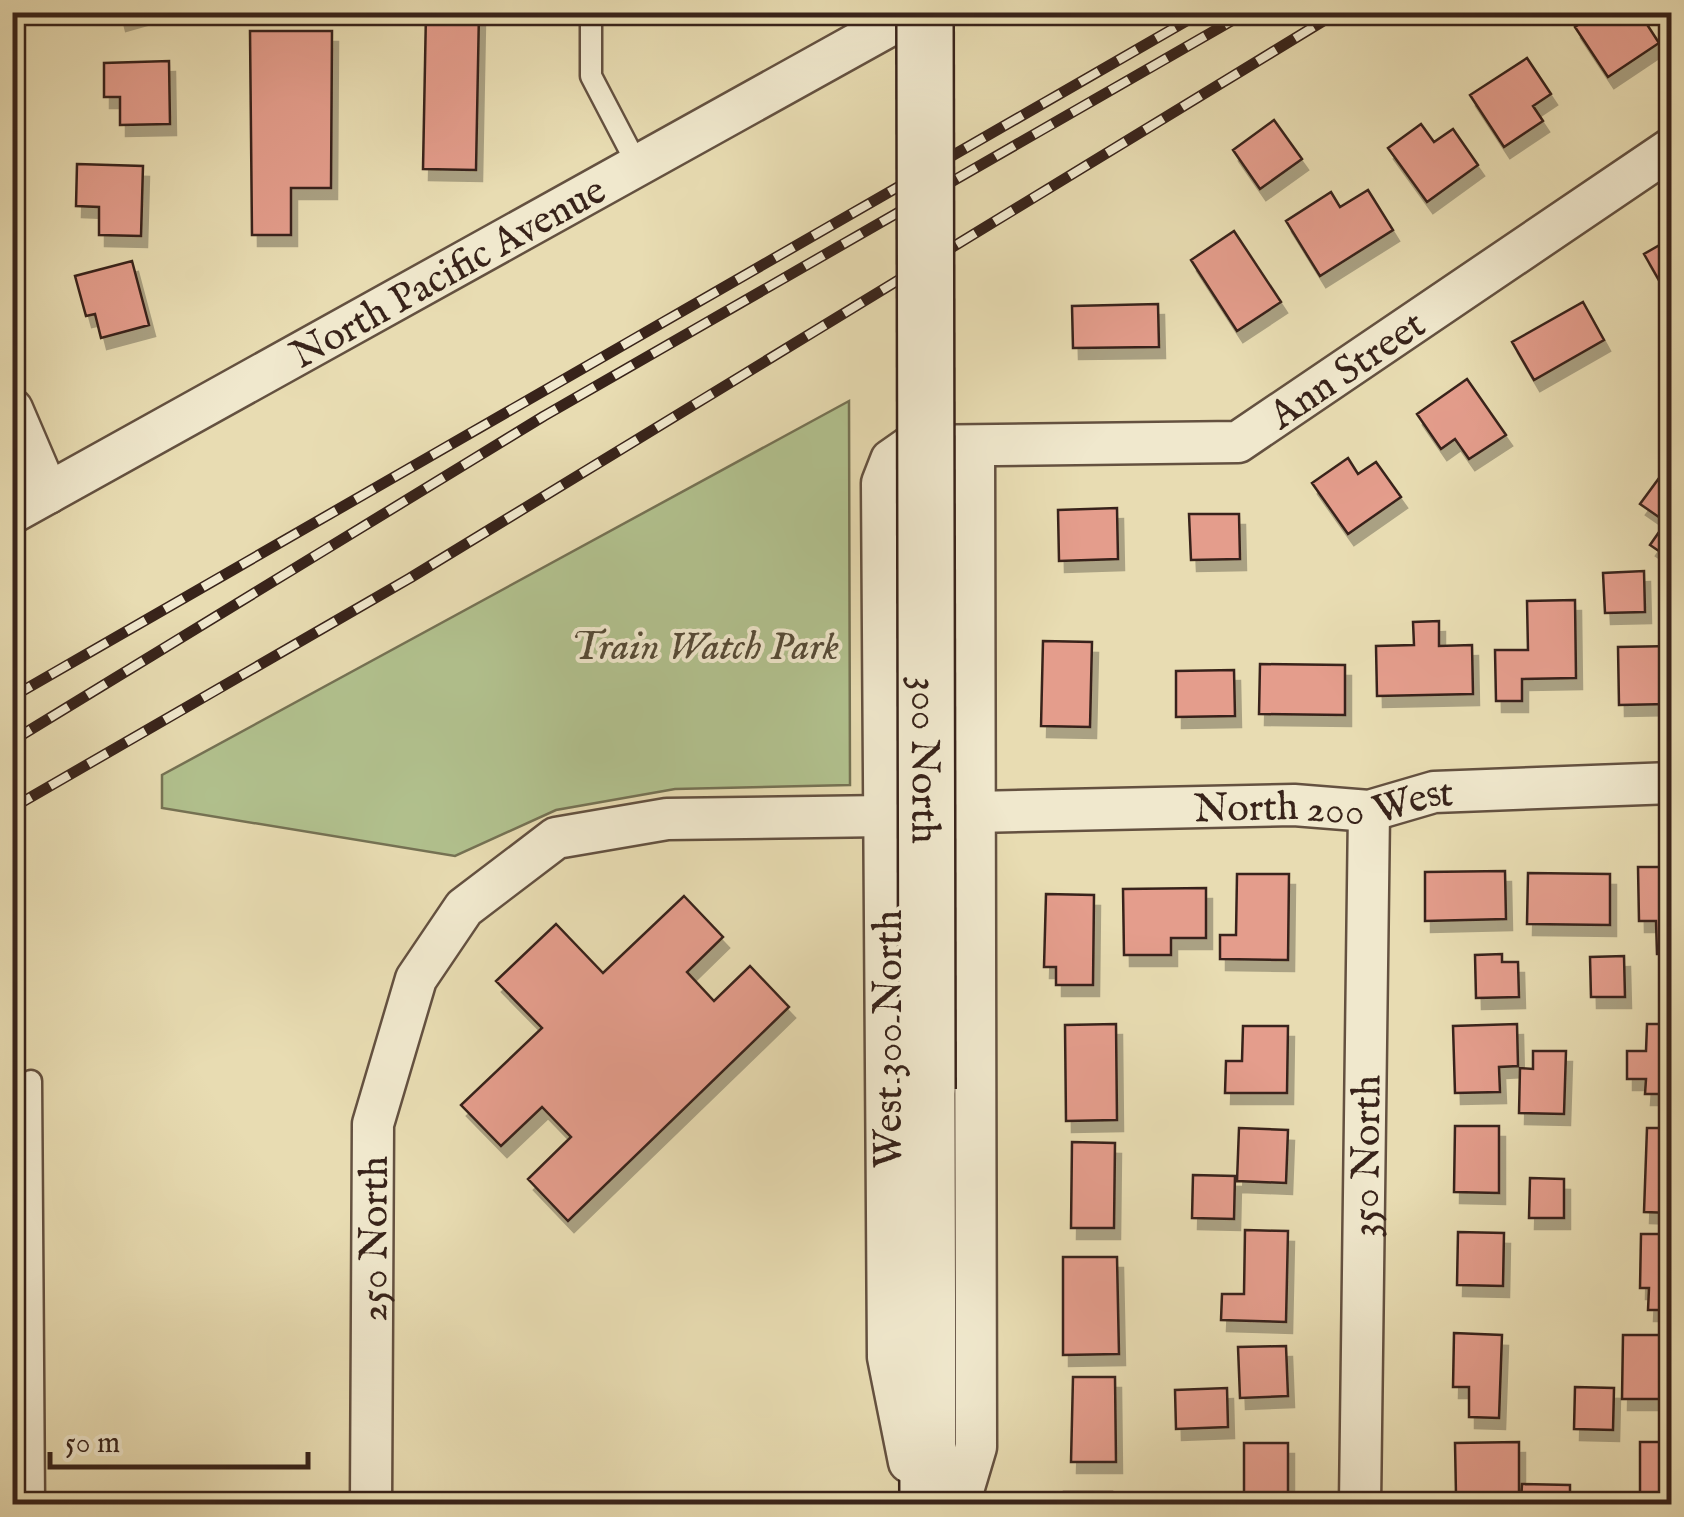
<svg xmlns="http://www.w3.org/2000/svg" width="1684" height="1517" viewBox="0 0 1684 1517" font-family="'IM FELL English',serif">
  <defs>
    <filter id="shadow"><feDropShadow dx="6" dy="11" stdDeviation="0" flood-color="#0004"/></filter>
  </defs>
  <rect width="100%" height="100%" fill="#e8dcb2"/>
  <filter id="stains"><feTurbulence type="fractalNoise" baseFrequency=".002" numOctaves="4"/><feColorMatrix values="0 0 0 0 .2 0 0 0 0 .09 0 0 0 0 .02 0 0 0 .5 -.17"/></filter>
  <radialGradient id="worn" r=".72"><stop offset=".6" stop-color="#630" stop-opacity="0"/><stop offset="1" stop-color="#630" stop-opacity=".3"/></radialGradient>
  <path fill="#b2c28f" stroke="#757254" stroke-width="2.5" d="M849,401L850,785L675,789L556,810L455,856L162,808V775Z"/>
  <path fill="#e49d8c" stroke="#38231a" stroke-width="2.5" filter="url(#shadow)" d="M118,12H148L120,20Z
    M426,12H479L476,170L423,169Z
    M1597,12H1639L1659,43L1608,77L1575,27Z
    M250,31H332L331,188H291V235H252Z
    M1527,58L1551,94L1533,106L1543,121L1504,147L1470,95Z
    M169,61L170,124L120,125V97H104V63Z
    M1274,120L1302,159L1260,189L1233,150Z
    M1421,124L1434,142L1453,129L1478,165L1427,202L1388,148Z
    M77,164L143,166L141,236L99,235V207L76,206Z
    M1368,190L1393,230L1320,276L1286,221L1331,192L1340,207Z
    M1234,231L1281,302L1237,331L1191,260Z
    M1672,238V303L1644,254Z
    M132,261L149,325L101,338L95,314L86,316L75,276Z
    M1583,302L1604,340L1534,380L1512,342Z
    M1158,304L1159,347L1073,348L1072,306Z
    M1467,379L1506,435L1469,459L1455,439L1441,449L1417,414Z
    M1348,458L1358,474L1376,462L1401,497L1348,534L1312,483Z
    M1665,470L1672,474V560L1650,545L1666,522L1640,504Z
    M1117,508L1118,559L1059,561L1058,510Z
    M1189,514H1239L1240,559L1191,560Z
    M1644,571L1645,612L1605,613L1603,573Z
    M1575,600L1576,678L1522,679V701H1496L1495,650H1528L1527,601Z
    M1439,621V646L1472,645L1473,694L1377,696L1376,646L1414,645L1413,622Z
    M1043,641L1092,642L1090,727L1041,726Z
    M1672,646L1668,704L1619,705L1618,647Z
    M1260,664L1345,665V715L1259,714Z
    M1234,670L1235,716L1176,717V671Z
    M1638,867H1665V890H1672V954H1657L1656,921H1639Z
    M1505,871L1506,919L1425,921V872Z
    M1528,873L1610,874V925L1527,924Z
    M1237,874H1289L1288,960L1220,959V935H1236Z
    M1206,888V938H1171V955H1124L1123,889Z
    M1046,894L1094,895L1093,985H1056V967H1044Z
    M684,896L723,937L687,972L714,1001L750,966L789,1007L568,1221L528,1179L571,1137L542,1107L501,1146L461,1105L542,1028L496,981L556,924L603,973Z
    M1502,954V962H1518L1519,997L1476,998L1475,955Z
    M1624,956L1625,997H1591L1590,957Z
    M1116,1024L1117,1120L1066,1121L1065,1025Z
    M1517,1024L1518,1066L1499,1067L1500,1092L1455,1093L1453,1026Z
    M1647,1024H1672V1094H1645L1646,1079H1627V1051H1646Z
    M1243,1026H1288L1287,1093H1225L1226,1061H1242Z
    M1533,1051H1566L1564,1114L1519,1113L1520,1068L1533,1069Z
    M1455,1126H1499V1193L1454,1192Z
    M1239,1128L1288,1130L1286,1183L1237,1181Z
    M1647,1128H1672V1213L1644,1212Z
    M1072,1142L1115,1143L1114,1228H1071Z
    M1193,1175L1235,1176L1234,1219L1192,1218Z
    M1530,1178L1564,1179V1218H1529Z
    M1245,1230L1288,1231L1286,1322L1221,1320L1222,1294H1244Z
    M1458,1232L1504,1233L1503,1286L1457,1285Z
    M1641,1234H1672V1310H1648L1649,1288H1640Z
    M1063,1257H1117L1119,1354L1063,1355Z
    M1454,1333L1502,1335L1499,1418L1469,1417V1387H1453Z
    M1623,1335H1672V1399H1622Z
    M1286,1346L1288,1396L1240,1398L1238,1347Z
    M1073,1377H1115L1116,1462H1071Z
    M1575,1387L1614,1388L1613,1430L1574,1429Z
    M1227,1388L1228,1427L1176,1429L1175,1390Z
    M1519,1442V1494L1456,1495L1455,1443Z
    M1640,1442H1672V1504H1640Z
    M1244,1443H1288V1504H1244Z
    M1522,1484L1570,1485V1504H1521Z
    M1064,1492H1112V1504H1064Z"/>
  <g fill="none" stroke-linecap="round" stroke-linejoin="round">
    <g stroke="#645140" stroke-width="25">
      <path id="service" d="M591,12V76L638,166
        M31,1081L34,1504"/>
    </g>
    <g stroke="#645140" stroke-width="45">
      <g id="minor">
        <path d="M12,409L48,493"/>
        <path id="s1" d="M12,513L914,12"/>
        <path id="s2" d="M975,812L1294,805L1369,811L1434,792L1672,783"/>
        <path id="s3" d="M909,1462L888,1357L882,483L891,460L911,446L1238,442L1672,148"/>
        <path id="s4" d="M371,1504L373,1124L416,979L464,908L556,838L667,819L885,816"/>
        <path d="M959,1504L976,1447L974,446"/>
        <path id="s5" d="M1360,1504L1369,811"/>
      </g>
    </g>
    <g stroke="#38231a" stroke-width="60">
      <path id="secondary" d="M927,1089L928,1504"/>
    </g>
    <use href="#service" stroke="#f0e8cd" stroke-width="20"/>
    <use href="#minor" stroke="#f0e8cd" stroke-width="40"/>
    <use href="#secondary" stroke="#f0e8cd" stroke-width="55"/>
    <g stroke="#38231a" stroke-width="11">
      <path id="rail" d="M12,697L1202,12
        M12,741L544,416L1247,12
        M12,808L410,578L1338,12"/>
    </g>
    <use href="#rail" stroke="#f0e8cd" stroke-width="8" stroke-dasharray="22" stroke-linecap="butt"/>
    <g stroke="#38231a" stroke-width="60" stroke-linecap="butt">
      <g id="secondary-bridge">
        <path id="s6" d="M925,12L927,1089"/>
      </g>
    </g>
    <use href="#secondary-bridge" stroke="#f0e8cd" stroke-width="55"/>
  </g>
  <g text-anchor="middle" stroke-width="8" stroke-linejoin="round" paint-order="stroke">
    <g font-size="40" fill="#38231a" stroke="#f0e8cd">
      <text dy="14" stroke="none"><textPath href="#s1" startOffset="498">North Pacific Avenue</textPath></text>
      <text dy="14" stroke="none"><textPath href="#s3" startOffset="1488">Ann Street</textPath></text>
      <text dy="14" stroke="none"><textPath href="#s6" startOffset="748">300 North</textPath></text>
      <text dy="14" stroke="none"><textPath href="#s2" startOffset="350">North 200 West</textPath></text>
      <text transform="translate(887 1039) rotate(-90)" y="14">West 300 North</text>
      <text dy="14" stroke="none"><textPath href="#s5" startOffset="348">350 North</textPath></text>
      <text dy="14" stroke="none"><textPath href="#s4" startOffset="265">250 North</textPath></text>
    </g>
    <g font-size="40" font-style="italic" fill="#564b37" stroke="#f0e8cd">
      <text x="705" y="659">Train Watch Park</text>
    </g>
  </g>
  <rect width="1684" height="1517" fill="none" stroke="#e8dcb2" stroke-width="50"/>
  <rect x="15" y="15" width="1654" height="1487" fill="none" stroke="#38231a" stroke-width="5"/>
  <rect x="25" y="25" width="1634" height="1467" fill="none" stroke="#38231a" stroke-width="2.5"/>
  <path d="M50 1452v15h258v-15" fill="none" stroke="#38231a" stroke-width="5"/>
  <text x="65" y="1452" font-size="30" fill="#38231a" stroke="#f0e8cd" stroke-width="8" paint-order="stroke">50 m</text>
  <rect width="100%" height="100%" filter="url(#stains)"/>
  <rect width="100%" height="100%" fill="url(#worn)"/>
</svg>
